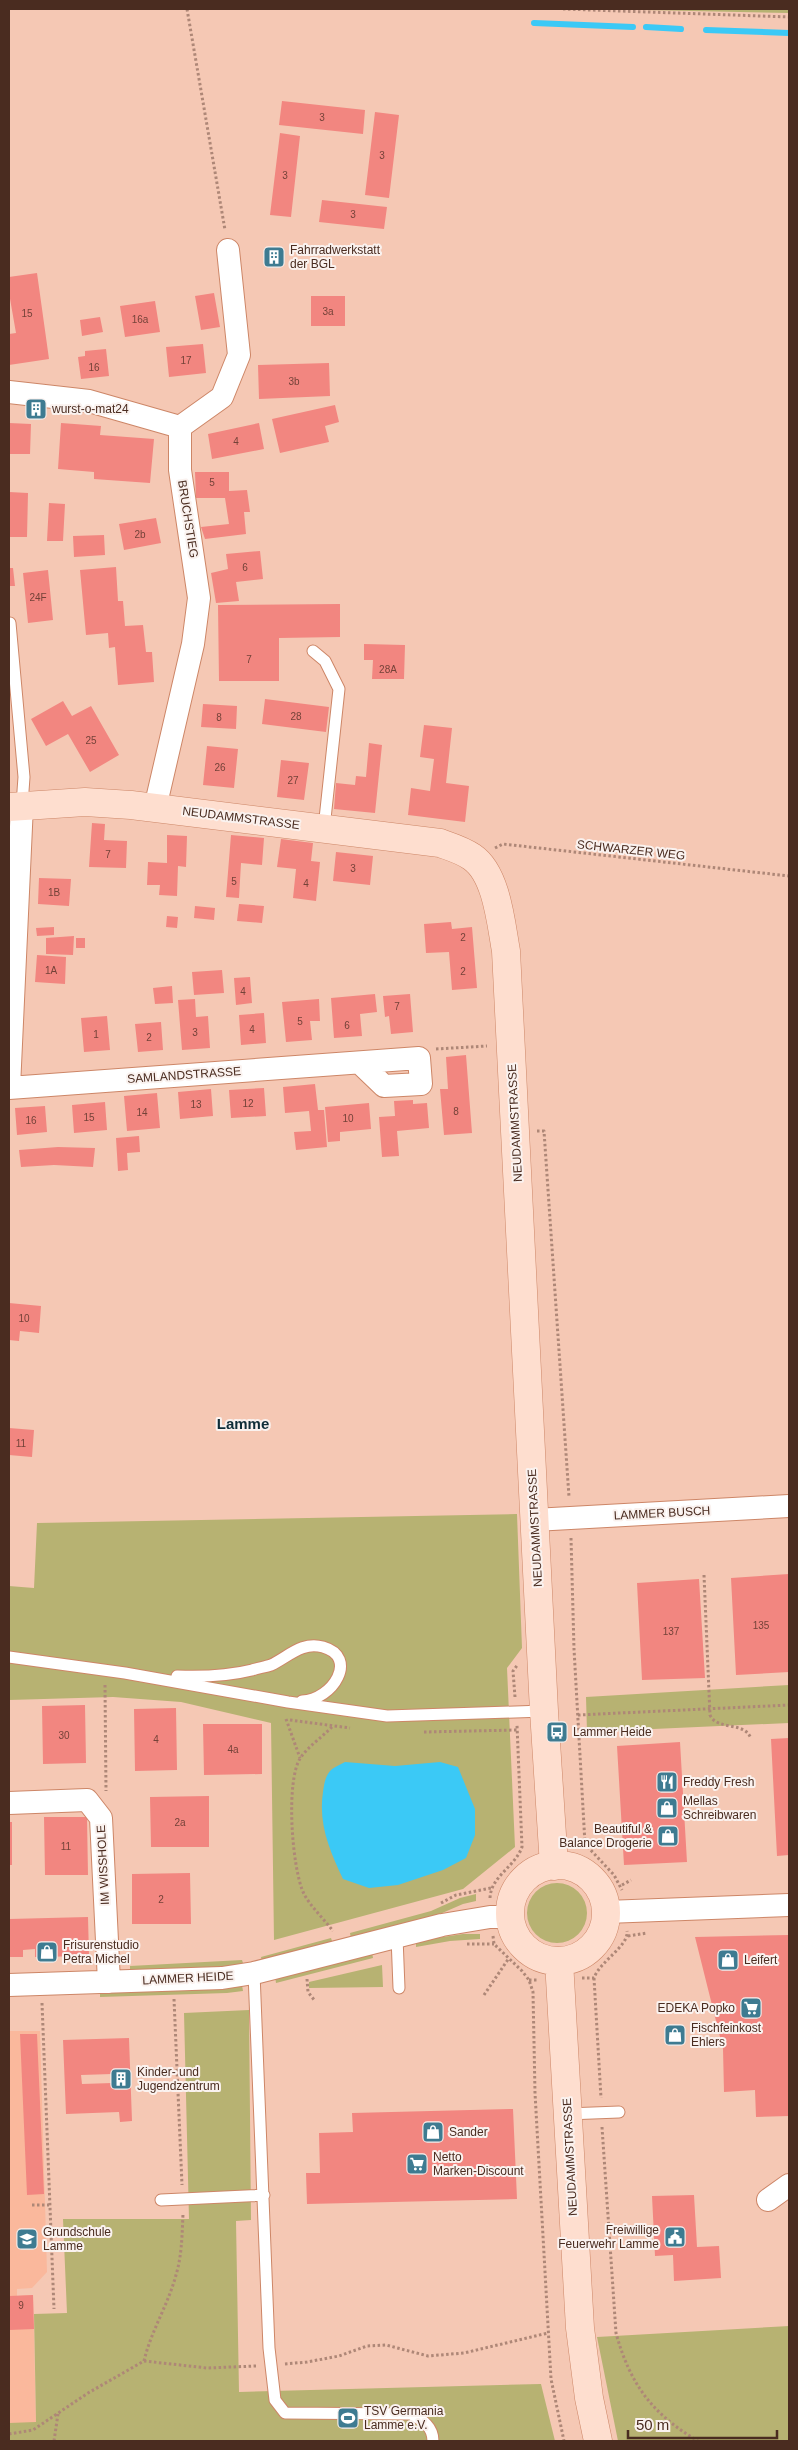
<svg xmlns="http://www.w3.org/2000/svg" width="798" height="2450" viewBox="0 0 798 2450" font-family="Helvetica,sans-serif">
  <rect width="100%" height="100%" fill="#f5c8b4"/>
  <path fill="#fab89c" d="M9,2031H40L47,2272L32,2288L17,2289V2296L33,2295L36,2423H9Z"/>
  <path fill="#b7b272" d="M593,9H789V13Z
    M517,1514L522,1648L507,1668L515,1847L463,1889L274,1940L271,1723L181,1702L113,1697L9,1700V1586L34,1588L37,1523Z
    M789,1685V1723L587,1732L586,1697Z
    M527 1913a30 30 0 1 1 60 0a30 30 0 1 1-60 0Z
    M476,1894V1901L463,1904L433,1917L351,1939L350,1933L431,1911L460,1898Z
    M463,1934H480V1939L450,1941L416,1947V1941Z
    M331,1938L333,1944L262,1962L261,1957Z
    M372,1952L373,1958L276,1983L275,1976Z
    M242,1960L244,1966L130,1973V1966Z
    M382,1965L383,1987L309,1988V1982Z
    M242,1985L243,1991L227,1993L100,1997V1991Z
    M249,2010L251,2220L236,2221L239,2392L541,2384L555,2441H9V2423L36,2422L34,2314L67,2313L63,2219H189L184,2013Z
    M789,2326V2441H618L597,2337Z"/>
  <path fill="#3bc9f6" d="M345,1762L395,1766L440,1762L458,1767L475,1809V1835L466,1858L443,1870L398,1885L369,1888L343,1879C330,1851 318,1824 323,1792C324,1785 325,1776 331,1770C334,1767 340,1765 345,1762Z"/>
  <g fill="none" stroke-linecap="round" stroke-linejoin="round">
    <path stroke="#3bc9f6" stroke-width="6" d="M534,23L633,27
      M646,27L681,29
      M706,30L789,33"/>
  </g>
  <path fill="#f28680" fill-rule="evenodd" d="M282,101L365,110L363,134L279,125Z
    M375,112L399,115L389,198L365,195Z
    M280,133L300,136L291,217L270,215Z
    M322,200L387,207L384,229L319,222Z
    M280,251L282,261L268,264L266,253Z
    M37,273L49,359L9,365V334L16,333L9,293V277Z
    M214,293L220,327L201,330L195,296Z
    M311,296H345V326H311Z
    M155,301L160,332L125,337L120,306Z
    M100,317L103,332L82,336L80,320Z
    M203,344L206,373L169,377L166,347Z
    M106,349L109,376L81,379L78,357L85,356V351Z
    M329,363L330,396L259,399L258,365Z
    M335,405L339,422L325,426L329,442L280,453L272,419Z
    M9,423L31,424L30,454H9Z
    M61,423L101,426L100,435L154,439L150,483L94,479V472L58,469Z
    M259,423L264,449L212,459L208,434Z
    M195,472H229V491L247,490L250,512H244L246,534L205,539L201,527L229,524L225,498H196Z
    M9,492L28,493L27,537H9Z
    M49,503L65,504L63,541H47Z
    M156,518L161,543L124,550L119,524Z
    M104,535L105,555L74,557L73,536Z
    M260,551L263,579L236,582L239,601L216,603L211,573L228,569L226,554Z
    M116,567L118,601H123L125,626L143,625L146,652H152L154,682L118,685L115,647L109,648L108,633L86,635L80,570Z
    M9,568H13L15,586H9Z
    M48,570L53,620L28,623L23,573Z
    M340,604V637L279,638V681H219L218,605Z
    M364,644L405,645L404,679H372L373,660H364Z
    M265,699L329,707L326,732L262,724Z
    M63,701L72,716L91,706L119,755L90,772L68,734L46,746L31,719Z
    M203,704L237,706L236,729L201,727Z
    M424,725L452,728L446,783L469,786L465,822L408,815L411,788L430,791L434,759L420,757Z
    M369,743L382,745L375,813L334,809L336,783L355,785L356,776L366,777Z
    M207,746L238,749L234,788L203,785Z
    M281,760L309,763L304,800L277,797Z
    M92,823L105,824L104,840L127,841L126,868L89,867Z
    M167,835L187,836L186,867L178,866L177,896L159,895L160,885H147L148,862L167,863Z
    M231,835L264,838L262,865L241,863L239,898L226,897Z
    M281,839L313,843L311,861L320,862L316,901L293,898L296,869L277,867Z
    M336,852L373,856L370,885L333,881Z
    M39,878L71,879L69,906L38,904Z
    M239,904L264,906L262,923L237,921Z
    M195,906L215,908L214,920L194,918Z
    M167,916L178,917L177,928L166,927Z
    M451,922L452,929L472,927L477,988L452,990L449,952L426,953L424,924Z
    M54,927V935L37,936L36,928Z
    M74,936L73,955L46,954V938Z
    M76,938H85V948H76Z
    M37,955L66,957L65,984L35,982Z
    M222,970L224,993L194,995L192,972Z
    M250,977L252,1003L236,1005L234,978Z
    M172,986L173,1003L155,1004L153,988Z
    M375,994L377,1012L360,1014L362,1036L334,1038L331,998Z
    M410,994L413,1032L391,1034L389,1016L385,1017L383,996Z
    M195,999L196,1017L208,1016L210,1048L182,1050L178,1000Z
    M319,999L320,1021H310L312,1040L286,1042L282,1002Z
    M264,1013L266,1043L241,1045L239,1015Z
    M107,1016L110,1050L84,1052L81,1018Z
    M161,1022L163,1050L138,1052L135,1024Z
    M466,1055L472,1133L444,1135L440,1089H448L446,1057Z
    M315,1084L318,1110H324L327,1147L296,1150L294,1132L311,1131L309,1111L285,1113L283,1087Z
    M264,1088L266,1116L231,1118L229,1090Z
    M211,1089L213,1116L180,1119L178,1092Z
    M157,1093L160,1128L127,1131L124,1096Z
    M413,1100V1104L427,1103L429,1128L397,1131L399,1156L382,1157L379,1117L395,1116L394,1101Z
    M105,1102L107,1130L74,1133L72,1105Z
    M369,1103L371,1129L340,1132V1141L328,1142L325,1107Z
    M45,1106L47,1132L17,1135L15,1108Z
    M139,1136L140,1152L127,1153L128,1170L118,1171L116,1138Z
    M58,1147L95,1148L93,1167L54,1165L21,1167L19,1150Z
    M9,1303L41,1306L39,1333L20,1331L19,1341L9,1340Z
    M9,1428L34,1430L32,1457L9,1455Z
    M789,1574V1672L736,1675L731,1578Z
    M699,1579L705,1678L642,1680L637,1583Z
    M85,1705L86,1763L43,1764L42,1706Z
    M176,1708L177,1770L135,1771L134,1709Z
    M203,1724H262V1774L204,1775Z
    M789,1738V1855L777,1856L771,1739Z
    M680,1742L687,1862L624,1865L617,1746Z
    M209,1796V1847H151L150,1797Z
    M44,1817H87L88,1875H45Z
    M9,1822H12V1865H9Z
    M190,1873L191,1924H132V1874Z
    M88,1917L89,1956L35,1957V1949L23,1950V1957H9V1919Z
    M789,1935V2116L756,2117L755,2090L724,2092L723,2049L695,1937Z
    M20,2034H37L44,2194L27,2195Z
    M129,2038L132,2121L120,2122L119,2112L66,2114L63,2040ZM112,2074V2083L82,2084L81,2075Z
    M513,2109L517,2199L307,2204L306,2173H320L319,2133L353,2132L352,2113Z
    M694,2195L697,2247L719,2246L721,2278L674,2281L673,2255L655,2256L652,2196Z
    M33,2295L34,2329L9,2330V2296Z"/>
  <g fill="none" stroke-linecap="round" stroke-linejoin="round">
    <g stroke="#cd8667" stroke-width="13">
      <path id="service" d="M10,623L24,777L22,805
        M313,651L325,661L339,689L324,828
        M9,1657L125,1673L288,1702L387,1716L544,1711
        M177,1676C202,1677 228,1676 252,1670C258,1668 265,1667 271,1665C288,1657 302,1641 323,1647C359,1657 333,1700 302,1701
        M397,1937L399,1988
        M254,1973L269,2348L275,2400L285,2413L411,2414C423,2420 433,2427 433,2441
        M567,2114L619,2112
        M161,2200L264,2195"/>
    </g>
    <g stroke="#cd8667" stroke-width="24">
      <path id="minor" d="M9,392L89,401L180,427
        M180,427L222,397L239,355L228,250
        M155,808L193,644L199,598L180,470V427
        M9,1087L22,805
        M9,1088L419,1058L421,1084L384,1086L360,1063
        M534,1520L789,1506
        M9,1803L87,1800L101,1818L109,1982
        M606,1912L789,1905
        M9,1985L222,1978L254,1973L442,1925L490,1917H510
        M768,2200L789,2185"/>
    </g>
    <g stroke="#cd8667" stroke-width="29">
      <path id="secondary" d="M9,807L85,802L131,805L440,843C451,847 462,850 472,857C497,874 501,924 506,951L544,1711L554,1866
        M510 1913a48 48 0 1 1 96 0a48 48 0 1 1-96 0Z
        M559,1961L580,2328L589,2398L598,2441"/>
    </g>
    <path stroke="#ae8777" stroke-width="3" stroke-dasharray="2.5 2.5" stroke-linecap="butt" d="M187,9L225,230
      M563,9L789,17
      M495,848L503,844L789,876
      M436,1049L487,1046
      M537,1131H544L569,1497
      M571,1538L574,1649L585,1844L614,1875L622,1890
      M704,1575L710,1715C717,1731 746,1721 751,1739
      M105,1685L106,1791
      M515,1697L513,1671L518,1664
      M578,1715L789,1705
      M286,1719L300,1758
      M290,1720L350,1728
      M332,1727C322,1737 309,1746 301,1757C285,1779 292,1870 304,1894C311,1907 324,1919 333,1931
      M424,1732L517,1730
      M622,1885L631,1880
      M490,1898C491,1876 515,1867 522,1847L517,1725
      M441,1903L456,1895L491,1888
      M493,1936L494,1944L522,1971L529,1980L533,1992L535,2093L551,2379L564,2441
      M628,1936L647,1933
      M467,1944H494
      M582,1978H594C600,1961 629,1946 627,1931
      M594,1978L601,2098
      M307,1979L308,1992L315,2001
      M529,1980H539
      M484,1995L509,1958
      M174,1999L182,2185
      M42,2003L54,2309
      M602,2127L616,2333C630,2384 652,2414 698,2441
      M32,2205H49
      M144,2361L207,2368L256,2366
      M285,2364L307,2362L339,2356L367,2346L386,2345L428,2356L464,2353L548,2333
      M9,2434L33,2430L88,2393L144,2361C151,2331 168,2305 176,2275C182,2255 182,2235 183,2214
      M54,2441L58,2414"/>
    <use href="#service" stroke="#fff" stroke-width="11"/>
    <use href="#minor" stroke="#fff" stroke-width="22"/>
    <use href="#secondary" stroke="#fedecf" stroke-width="28"/>
  </g>
  <defs>
    <g id="building-square" transform="scale(1.125)"><rect x="-9" y="-9" width="18" height="18" rx="4" fill="#3e7b91" stroke="#faf2ef"/><path d="M-4-6H4V6H1V3H-1V6H-4ZM-2.5-4.3h1.7v1.8h-1.7ZM.8-4.3h1.7v1.8H.8ZM-2.5-1h1.7V.8h-1.7ZM.8-1h1.7V.8H.8Z" fill="#fff"/></g>
    <g id="bus-square" transform="scale(1.125)"><rect x="-9" y="-9" width="18" height="18" rx="4" fill="#3e7b91" stroke="#faf2ef"/><path d="M-5-6H5V4H4V6H2V4H-2V6H-4V4H-5ZM-3.5-4V0h7V-4ZM-3.5 1.2v1.5H-2V1.2ZM2 1.2v1.5H3.5V1.2Z" fill="#fff"/></g>
    <g id="restaurant-square" transform="scale(1.125)"><rect x="-9" y="-9" width="18" height="18" rx="4" fill="#3e7b91" stroke="#faf2ef"/><path d="M-5-6h1v4h1v-4h1v4h1v-4h1v5L-1.5 .5V6h-2V.5L-5-1ZM5-6V6H3V1.5H1.5Q1.5-4 5-6Z" fill="#fff"/></g>
    <g id="shop-square" transform="scale(1.125)"><rect x="-9" y="-9" width="18" height="18" rx="4" fill="#3e7b91" stroke="#faf2ef"/><path d="M-5-2.5h2.3a2.7 3.5 0 0 1 5.4 0H5L5.5 6h-11ZM-1.5-2.5h3a1.5 2.3 0 0 0-3 0Z" fill="#fff"/></g>
    <g id="supermarket-square" transform="scale(1.125)"><rect x="-9" y="-9" width="18" height="18" rx="4" fill="#3e7b91" stroke="#faf2ef"/><path d="M-6-5.5h2.5l.6 2H6L4.5 2H-2.5L-4.4-4H-6ZM-1.5 3.2a1.3 1.3 0 1 0 .1 0ZM3 3.2a1.3 1.3 0 1 0 .1 0Z" fill="#fff"/></g>
    <g id="civic-square" transform="scale(1.125)"><rect x="-9" y="-9" width="18" height="18" rx="4" fill="#3e7b91" stroke="#faf2ef"/><path d="M-.6-6.5H3V-4.5H.6V-3L4-1V1h2V6H-6V1h2V-1L-.6-3ZM-1.2 2.5V6h2.4V2.5Z" fill="#fff"/></g>
    <g id="school-square" transform="scale(1.125)"><rect x="-9" y="-9" width="18" height="18" rx="4" fill="#3e7b91" stroke="#faf2ef"/><path d="M0-5L7-2L0 1L-7-2ZM-4 1L0 2.5L4 1V4Q0 6-4 4Z" fill="#fff"/></g>
    <g id="stadium-square" transform="scale(1.125)"><rect x="-9" y="-9" width="18" height="18" rx="4" fill="#3e7b91" stroke="#faf2ef"/><path d="M0-5a6.5 5 0 1 0 0 10a6.5 5 0 1 0 0-10ZM-3.5-1.8h7v3.6h-7Z" fill="#fff"/></g>
  </defs>
  <g fill-rule="evenodd">
    <use href="#building-square" x="274" y="257"/>
    <use href="#building-square" x="36" y="409"/>
    <use href="#bus-square" x="557" y="1732"/>
    <use href="#restaurant-square" x="667" y="1782"/>
    <use href="#shop-square" x="667" y="1808"/>
    <use href="#shop-square" x="668" y="1836"/>
    <use href="#shop-square" x="47" y="1952"/>
    <use href="#shop-square" x="728" y="1960"/>
    <use href="#supermarket-square" x="751" y="2008"/>
    <use href="#shop-square" x="675" y="2035"/>
    <use href="#building-square" x="121" y="2079"/>
    <use href="#shop-square" x="433" y="2132"/>
    <use href="#supermarket-square" x="417" y="2164"/>
    <use href="#civic-square" x="675" y="2237"/>
    <use href="#school-square" x="27" y="2239"/>
    <use href="#stadium-square" x="348" y="2418"/>
  </g>
  <g text-anchor="middle" stroke-width="4" stroke-linejoin="round" paint-order="stroke">
    <g font-size="10" fill="#744238">
      <text x="322" y="121">3</text>
      <text x="382" y="159">3</text>
      <text x="285" y="179">3</text>
      <text x="353" y="218">3</text>
      <text x="328" y="315">3a</text>
      <text x="27" y="317">15</text>
      <text x="140" y="323">16a</text>
      <text x="186" y="364">17</text>
      <text x="94" y="371">16</text>
      <text x="294" y="385">3b</text>
      <text x="236" y="445">4</text>
      <text x="212" y="486">5</text>
      <text x="140" y="538">2b</text>
      <text x="245" y="571">6</text>
      <text x="38" y="601">24F</text>
      <text x="249" y="663">7</text>
      <text x="388" y="673">28A</text>
      <text x="296" y="720">28</text>
      <text x="219" y="721">8</text>
      <text x="91" y="744">25</text>
      <text x="220" y="771">26</text>
      <text x="293" y="784">27</text>
      <text x="108" y="858">7</text>
      <text x="353" y="872">3</text>
      <text x="234" y="885">5</text>
      <text x="306" y="887">4</text>
      <text x="54" y="896">1B</text>
      <text x="463" y="941">2</text>
      <text x="51" y="974">1A</text>
      <text x="463" y="975">2</text>
      <text x="243" y="995">4</text>
      <text x="397" y="1010">7</text>
      <text x="300" y="1025">5</text>
      <text x="347" y="1029">6</text>
      <text x="252" y="1033">4</text>
      <text x="195" y="1036">3</text>
      <text x="96" y="1038">1</text>
      <text x="149" y="1041">2</text>
      <text x="248" y="1107">12</text>
      <text x="196" y="1108">13</text>
      <text x="456" y="1115">8</text>
      <text x="142" y="1116">14</text>
      <text x="89" y="1121">15</text>
      <text x="348" y="1122">10</text>
      <text x="31" y="1124">16</text>
      <text x="24" y="1322">10</text>
      <text x="21" y="1447">11</text>
      <text x="761" y="1629">135</text>
      <text x="671" y="1635">137</text>
      <text x="64" y="1739">30</text>
      <text x="156" y="1743">4</text>
      <text x="233" y="1753">4a</text>
      <text x="180" y="1826">2a</text>
      <text x="66" y="1850">11</text>
      <text x="161" y="1903">2</text>
      <text x="21" y="2309">9</text>
    </g>
    <g font-size="12" fill="#4a2c20" stroke="#faf2ef" text-anchor="start">
      <text x="290" y="254">Fahrradwerkstatt<tspan x="290" dy="14">der BGL</tspan></text>
      <text x="52" y="413">wurst-o-mat24</text>
      <text x="573" y="1736">Lammer Heide</text>
      <text x="683" y="1786">Freddy Fresh</text>
      <text x="683" y="1805">Mellas<tspan x="683" dy="14">Schreibwaren</tspan></text>
      <text x="652" y="1833" text-anchor="end">Beautiful &amp;<tspan x="652" dy="14">Balance Drogerie</tspan></text>
      <text x="63" y="1949">Frisurenstudio<tspan x="63" dy="14">Petra Michel</tspan></text>
      <text x="744" y="1964">Leifert</text>
      <text x="735" y="2012" text-anchor="end">EDEKA Popko</text>
      <text x="691" y="2032">Fischfeinkost<tspan x="691" dy="14">Ehlers</tspan></text>
      <text x="137" y="2076">Kinder- und<tspan x="137" dy="14">Jugendzentrum</tspan></text>
      <text x="449" y="2136">Sander</text>
      <text x="433" y="2161">Netto<tspan x="433" dy="14">Marken-Discount</tspan></text>
      <text x="659" y="2234" text-anchor="end">Freiwillige<tspan x="659" dy="14">Feuerwehr Lamme</tspan></text>
      <text x="43" y="2236">Grundschule<tspan x="43" dy="14">Lamme</tspan></text>
      <text x="364" y="2415">TSV Germania<tspan x="364" dy="14">Lamme e.V.</tspan></text>
    </g>
    <g font-size="12" fill="#4a2c20" stroke="#faf2ef">
      <text transform="translate(188 519) rotate(81)" y="4">BRUCHSTIEG</text>
      <text transform="translate(241 818) rotate(7)" y="4">NEUDAMMSTRASSE</text>
      <text transform="translate(631 850) rotate(6)" y="4">SCHWARZER WEG</text>
      <text transform="translate(184 1075) rotate(-4)" y="4">SAMLANDSTRASSE</text>
      <text transform="translate(515 1123) rotate(-93)" y="4">NEUDAMMSTRASSE</text>
      <text transform="translate(662 1513) rotate(-3)" y="4">LAMMER BUSCH</text>
      <text transform="translate(535 1528) rotate(-93)" y="4">NEUDAMMSTRASSE</text>
      <text transform="translate(103 1865) rotate(-93)" y="4">IM WISSHOLE</text>
      <text transform="translate(188 1978) rotate(-3)" y="4">LAMMER HEIDE</text>
      <text transform="translate(570 2157) rotate(-93)" y="4">NEUDAMMSTRASSE</text>
    </g>
    <g font-size="15" font-weight="bold" fill="#0f2d38" stroke="#faf2ef">
      <text x="243" y="1429">Lamme</text>
    </g>
  </g>
  <rect width="798" height="2450" fill="none" stroke="#4a2c20" stroke-width="20"/>
  <path d="M628 2430v8h149v-8" fill="none" stroke="#4a2c20" stroke-width="2.5"/>
  <text x="636" y="2430" font-size="15" fill="#4a2c20" stroke="#faf2ef" stroke-width="4" paint-order="stroke">50 m</text>
</svg>
